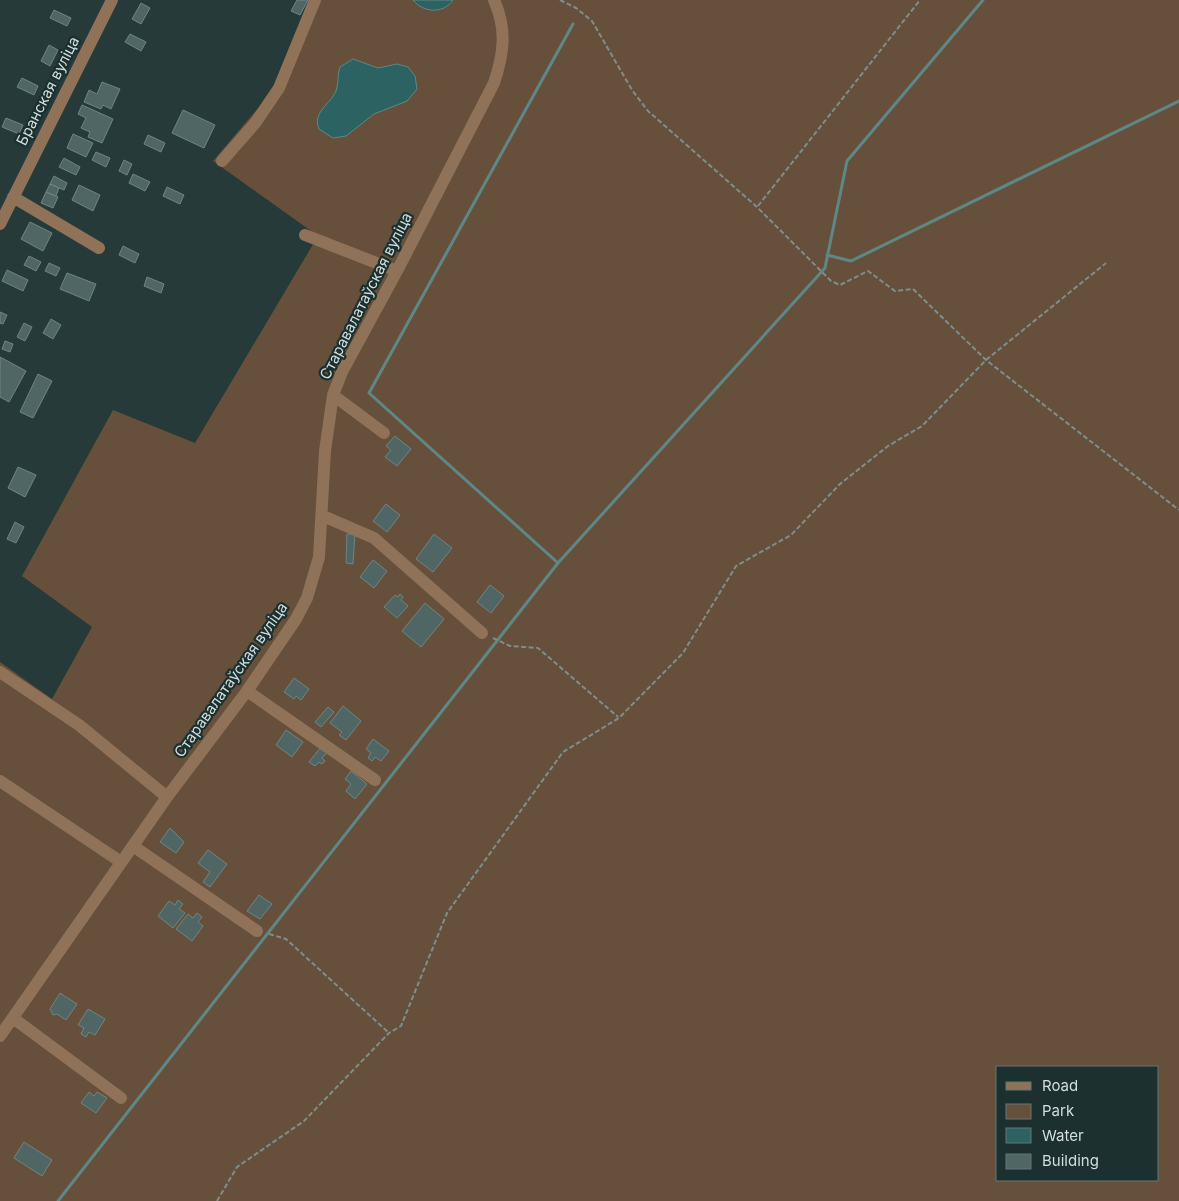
<svg xmlns="http://www.w3.org/2000/svg" width="1179" height="1201" viewBox="0 0 1179 1201" font-family="Inter,sans-serif">
  <rect width="100%" height="100%" fill="#263a39"/>
  <path fill="#66503b" fill-rule="evenodd" d="M311,0H1179V1201H0V662L52,699L92,627L22,576L113,410L195,443L318,236L213,161L271,93ZM998,1067H1158V1180H998Z"/>
  <path fill="#2c6362" stroke="#5e8887" d="M413,0H453C444,14 423,13 413,0Z
    M353,59L378,68L397,64L408,67L415,76L417,89L407,101L374,114L346,136L333,138L319,129C312,112 330,105 336,91C339,83 337,75 340,67Z"/>
  <g fill="none" stroke-linecap="round" stroke-linejoin="round">
    <path stroke="#5e8887" stroke-width="3" d="M827,255L851,261L1179,101
      M558,563L369,393L573,24
      M58,1201L558,563L825,268L847,161L983,0"/>
  </g>
  <path fill="#506665" stroke="#6f8584" d="M297,0H308L300,15L291,11Z
    M141,3L150,8L141,24L132,19Z
    M54,10L71,18L67,26L50,18Z
    M130,34L146,42L141,51L125,42Z
    M49,45L58,50L50,66L41,61Z
    M22,78L38,86L34,95L17,87Z
    M102,82L120,89L111,109L103,105L101,109L84,102L89,90L97,94Z
    M82,105L113,119L102,143L88,137L90,132L81,128L86,118L78,114Z
    M183,110L215,125L204,148L172,133Z
    M6,118L23,125L19,134L2,127Z
    M73,134L93,143L86,157L67,148Z
    M148,135L165,143L161,152L144,144Z
    M96,152L110,158L106,167L92,160Z
    M64,158L80,167L76,175L59,167Z
    M124,160L132,164L127,175L119,171Z
    M133,174L150,182L145,191L129,183Z
    M54,176L67,183L64,190L50,184Z
    M50,184L59,188L56,196L46,192Z
    M79,185L100,195L93,211L72,200Z
    M167,187L184,195L180,204L163,196Z
    M46,192L58,197L53,208L41,203Z
    M30,222L52,233L43,251L21,239Z
    M123,246L139,254L135,263L119,255Z
    M29,256L41,262L36,271L24,265Z
    M49,263L60,268L56,276L45,271Z
    M7,270L28,280L23,291L2,281Z
    M67,273L96,284L89,301L60,289Z
    M147,277L164,284L161,293L144,286Z
    M0,312L7,315L3,324L0,323Z
    M51,319L61,325L53,339L43,333Z
    M24,323L32,327L25,341L17,337Z
    M5,341L13,344L10,352L2,349Z
    M0,357L26,371L9,402L0,397Z
    M38,374L52,381L33,418L20,412Z
    M395,436L411,449L397,466L385,457L391,450L386,446Z
    M18,467L36,475L25,497L8,488Z
    M386,504L400,515L387,532L373,521Z
    M15,522L24,527L16,543L7,539Z
    M347,534H355L353,564L346,563Z
    M434,534L452,548L433,572L416,559Z
    M373,560L387,571L374,588L360,577Z
    M490,585L504,596L491,613L477,602Z
    M400,594L403,597L401,600L408,606L397,618L384,607L395,595L398,597Z
    M425,603L444,619L421,647L402,631Z
    M294,678L309,689L301,700L296,696L294,699L284,692Z
    M343,706L361,721L346,740L339,735L342,732L330,723Z
    M328,707L334,712L321,727L315,722Z
    M286,730L303,742L292,757L276,745Z
    M373,739L389,751L381,761L375,757L372,761L368,758L371,753L366,749Z
    M321,747L327,752L322,758L325,761L322,764L319,762L315,766L309,762Z
    M351,771L367,784L355,799L346,791L351,784L345,779Z
    M170,828L184,842L176,853L160,842Z
    M208,850L227,864L210,887L203,882L210,872L198,863Z
    M259,895L272,904L260,919L247,911Z
    M178,900L183,904L179,909L185,913L173,928L158,916L169,901L175,905Z
    M197,913L202,917L198,922L203,926L192,941L176,929L188,914L193,918Z
    M60,993L77,1004L66,1020L57,1014L53,1015L50,1009Z
    M88,1009L105,1019L95,1035L89,1032L86,1037L81,1034L84,1028L78,1025Z
    M89,1092L94,1096L97,1092L107,1098L96,1113L81,1103Z
    M24,1142L52,1160L42,1176L14,1158Z"/>
  <g fill="none" stroke-linecap="round" stroke-linejoin="round">
    <path stroke="#7e8e8d" stroke-width="2" stroke-dasharray="5 2.5" stroke-linecap="butt" d="M560,0L576,8L592,21L632,90L648,111L757,207L831,281L840,285L868,271L895,291L913,289L986,360L1179,510
      M758,206L920,0
      M493,638L510,646L538,648L618,717
      M269,934L286,939L389,1033
      M217,1201L237,1167L304,1121L389,1033L401,1026L447,913L563,752L619,718L683,653L736,566L791,535L840,484L888,446L922,426L986,360L1106,263"/>
    <path stroke="#8f7258" stroke-width="12" d="M222,161L256,122L279,88L315,0
      M13,197L99,248
      M0,224L112,0
      M305,235L397,271
      M333,395L384,433
      M323,516L374,538L482,633
      M0,672L79,725L167,797
      M247,691L375,780
      M0,781L121,862
      M133,846L257,931
      M13,1018L121,1098
      M0,1036L167,797L247,691L296,619L307,598L319,557L325,451L333,395L342,372L397,271L494,83C504,53 507,29 494,0"/>
  </g>
  <g text-anchor="middle" stroke-width="4.5" stroke-linejoin="round" paint-order="stroke">
    <g font-size="15" fill="#d2dede" stroke="#1c302f">
      <text transform="translate(48 91) rotate(-63)" y="5">Бранская вуліца</text>
      <text transform="translate(366 296) rotate(-63)" y="5">Старавалатаўская вуліца</text>
      <text transform="translate(231 680) rotate(-55)" y="5">Старавалатаўская вуліца</text>
    </g>
  </g>
  <rect x="996" y="1066" width="162" height="115" fill="#1c302f" stroke="#657675"/>
  <rect x="1006" y="1082" width="25" height="8" fill="#8f7258" stroke="#657675"/>
  <text x="1042" y="1091" font-size="15" fill="#d2dede">Road</text>
  <rect x="1006" y="1104" width="25" height="15" fill="#66503b" stroke="#657675"/>
  <text x="1042" y="1116" font-size="15" fill="#d2dede">Park</text>
  <rect x="1006" y="1128" width="25" height="15" fill="#2c6362" stroke="#657675"/>
  <text x="1042" y="1141" font-size="15" fill="#d2dede">Water</text>
  <rect x="1006" y="1154" width="25" height="15" fill="#506665" stroke="#657675"/>
  <text x="1042" y="1166" font-size="15" fill="#d2dede">Building</text>
</svg>
